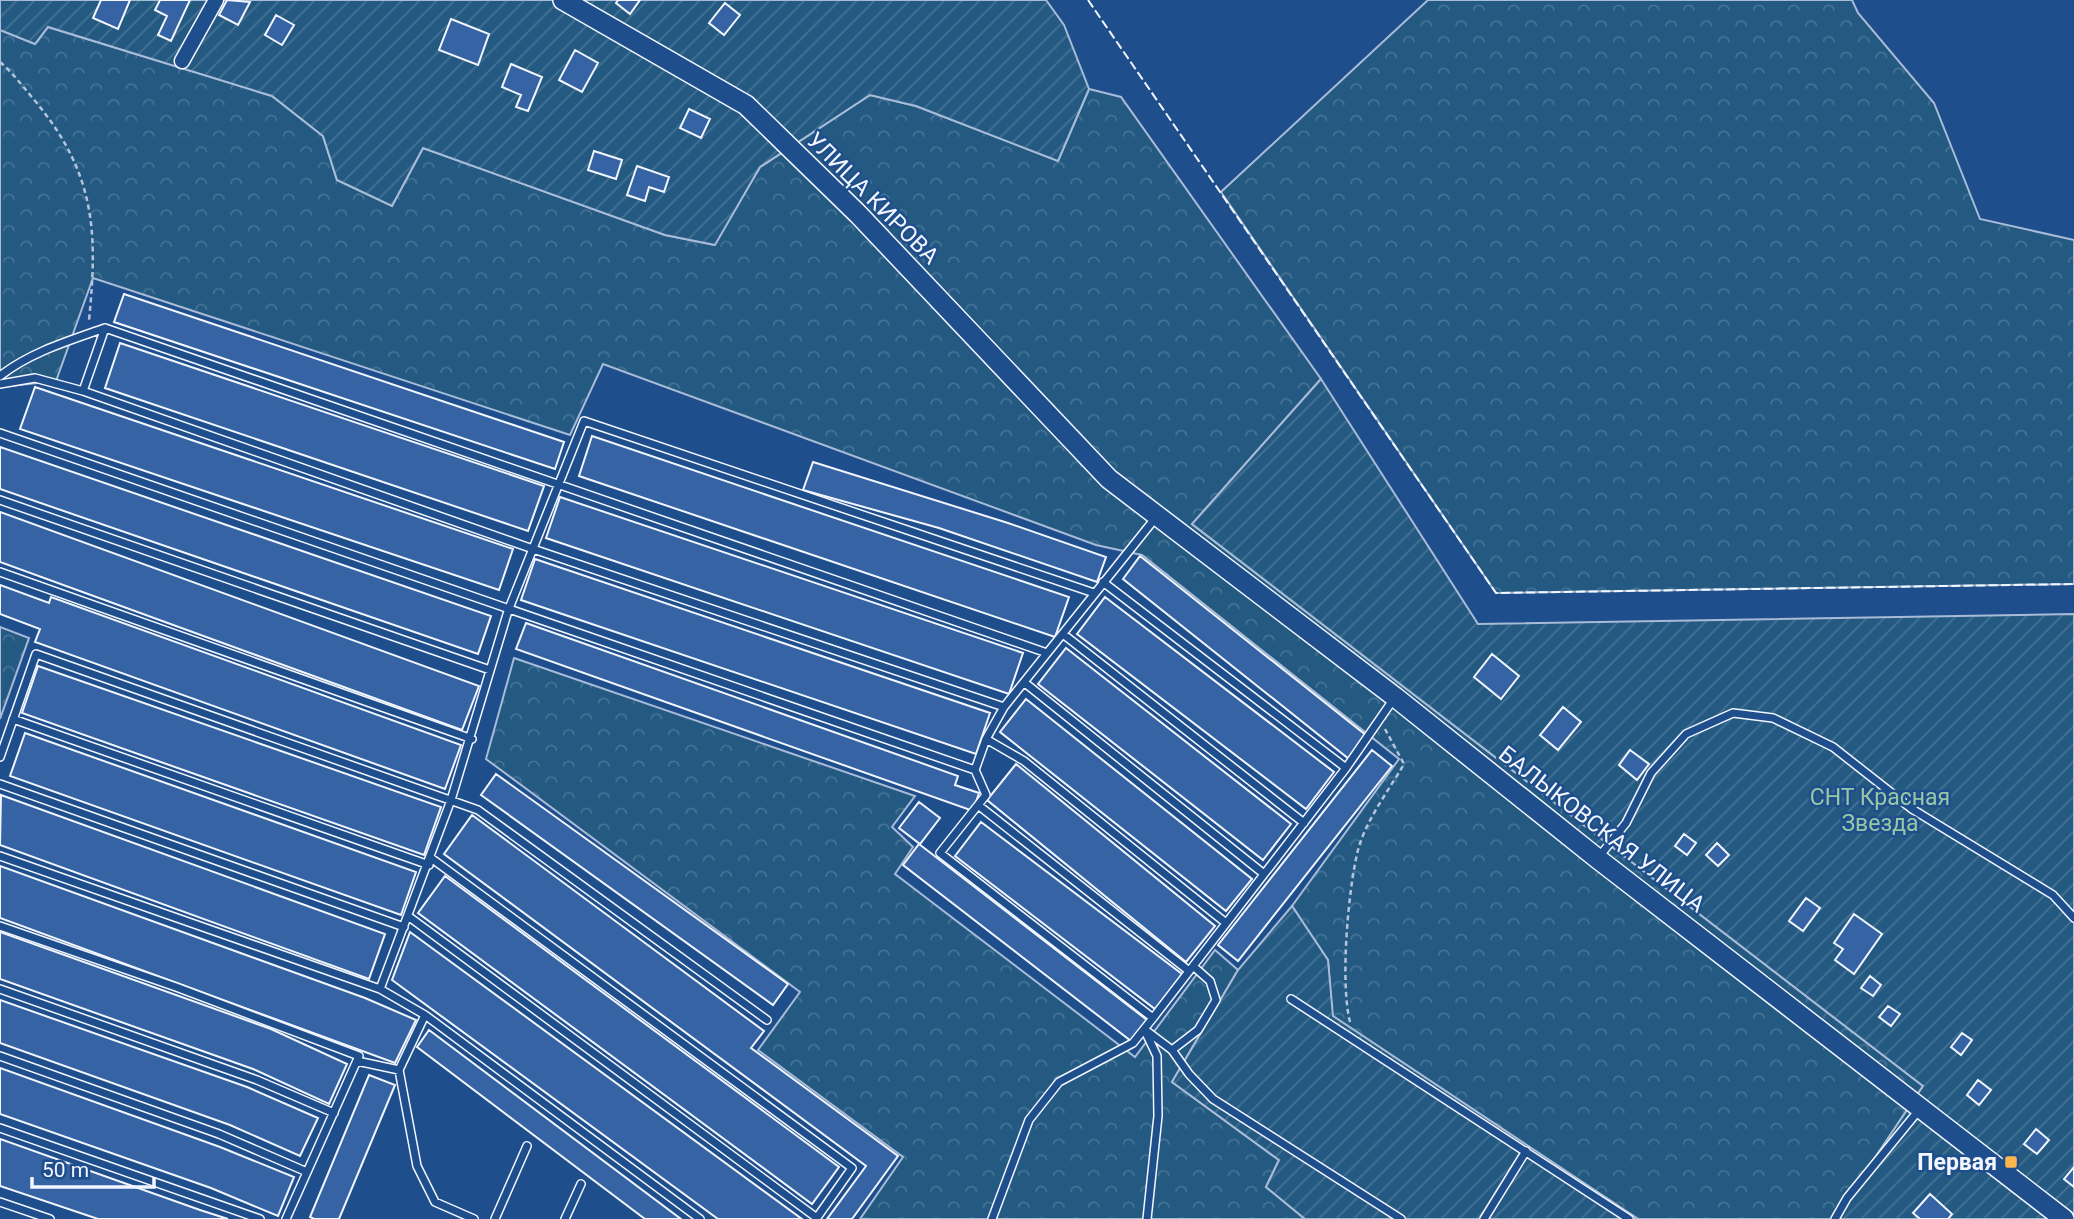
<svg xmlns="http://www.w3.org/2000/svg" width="2074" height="1219" viewBox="0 0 2074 1219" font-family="Roboto,sans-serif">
  <defs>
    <pattern id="forest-crowns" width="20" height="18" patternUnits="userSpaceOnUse" patternTransform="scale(1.75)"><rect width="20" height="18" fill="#245a82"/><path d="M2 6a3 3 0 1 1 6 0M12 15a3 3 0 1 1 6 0" fill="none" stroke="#447295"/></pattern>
    <pattern id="garden-furrows" width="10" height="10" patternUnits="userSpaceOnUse" patternTransform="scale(1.75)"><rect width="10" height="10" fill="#245a82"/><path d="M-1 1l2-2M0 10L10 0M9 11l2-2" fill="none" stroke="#447295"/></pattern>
  </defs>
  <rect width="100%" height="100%" fill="#1f4e8c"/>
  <path fill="url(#forest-crowns)" stroke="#a8bbd7" stroke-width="2" d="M1428,0H1852L1858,13L1934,103L1980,219L2074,240V584L1496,593L1221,192Z
    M48,27L272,96L323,136L337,180L392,206L423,148L665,235L714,245L760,167L870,95L916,106L1058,161L1089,89L1121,97L1321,379L1192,524L1923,1086L1834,1219H1638L1332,1016L1328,960L1292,906L1399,759L1142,555L1096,545L603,364L570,435L93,278L56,381L0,387V30L35,44Z
    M0,627L29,638L0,719Z
    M514,658L915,796L892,827L913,847L895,874L1135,1057L1215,950L1238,970L1172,1082L1279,1160L1266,1187L1305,1219H860L903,1157L758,1050L800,992L486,759Z"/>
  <path fill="url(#garden-furrows)" stroke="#a8bbd7" stroke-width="2" d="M0,0H1046L1064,25L1089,89L1058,161L916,106L870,95L760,167L715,245L665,235L423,148L392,206L337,180L323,136L272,96L48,27L35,44L0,30Z
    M1321,379L1478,624L2074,614V1219H1834L1923,1086L1192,524Z
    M1292,906L1328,960L1333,1016L1638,1219H1305L1266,1187L1279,1160L1172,1082L1238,970Z"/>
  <path fill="#3563a3" stroke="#f2f6ff" stroke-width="2" d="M101,0H130L118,29L93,18Z
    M160,0H190L171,41L158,35L167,16L155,10Z
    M227,0L250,2L238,25L219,15Z
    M618,0H640L630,14L616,3Z
    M725,3L740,15L724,35L709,23Z
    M276,15L294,25L282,45L265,35Z
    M451,19L489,34L478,65L439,50Z
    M575,50L598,63L582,92L559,80Z
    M511,64L542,77L528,111L516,107L521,95L502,87Z
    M689,109L710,119L701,138L680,128Z
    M594,151L622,160L616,179L588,170Z
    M637,166L669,177L664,192L649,187L645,201L627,195Z
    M124,294L564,442L555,469L114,322Z
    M120,343L544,486L528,531L105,388Z
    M35,387L513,549L499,590L20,429Z
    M592,436L1069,597L1055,637L579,476Z
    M0,447L491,616L478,654L0,489Z
    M813,462L1008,523L1106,557L1097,582L939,528L803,490Z
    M560,497L1023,653L1009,694L546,538Z
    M0,512L479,686L462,730L0,562Z
    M1140,556L1367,736L1349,759L1123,579Z
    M535,559L990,713L976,754L521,600Z
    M0,585L49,603L51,597L461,745L445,789L35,642L40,629L0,614Z
    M1105,597L1334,772L1306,809L1077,634Z
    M526,623L958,776L955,785L979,793L973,811L516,649Z
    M1066,648L1291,824L1263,860L1038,684Z
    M1492,654L1519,676L1501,699L1474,677Z
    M38,666L441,807L424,855L22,713Z
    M1026,699L1252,879L1226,911L1000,732Z
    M1563,707L1581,722L1558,750L1540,735Z
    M25,733L416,872L401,915L10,776Z
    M1372,750L1392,766L1238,961L1218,945Z
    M1630,750L1649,764L1637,780L1619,765Z
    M1016,764L1215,926L1186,962L987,800Z
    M496,774L788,984L773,1005L481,795Z
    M1,795L385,934L369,979L0,845Z
    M919,802L940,818L920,844L899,828Z
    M472,815L764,1031L751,1048L898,1156L852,1219H827L866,1166L444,854Z
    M981,822L1182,974L1155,1009L955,856Z
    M1684,834L1696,843L1687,855L1675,846Z
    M1717,843L1729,855L1718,866L1706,855Z
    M919,844L1147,1020L1131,1041L903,865Z
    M0,866L365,998L416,1020L395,1063L0,918Z
    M445,876L839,1167L812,1204L418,913Z
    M1806,898L1820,908L1803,931L1789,921Z
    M1854,914L1882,934L1854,974L1835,960L1843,949L1834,943Z
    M0,932L271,1029L347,1064L329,1104L253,1069L0,979Z
    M410,932L802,1219H718L392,980Z
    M1870,976L1881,985L1873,996L1861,988Z
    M0,1000L247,1087L318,1118L300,1156L230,1125L0,1043Z
    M1888,1006L1900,1014L1891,1026L1879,1017Z
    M429,1030L681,1219H645L417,1047Z
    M1962,1033L1972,1040L1961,1055L1951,1047Z
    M0,1068L220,1147L294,1177L278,1216L211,1188L0,1114Z
    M369,1075L395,1085L339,1219H314L310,1217Z
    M1978,1080L1991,1090L1979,1105L1967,1095Z
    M2036,1129L2049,1140L2037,1154L2024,1144Z
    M0,1139L200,1210L228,1219H98L0,1186Z
    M2074,1167V1187L2064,1179Z
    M1930,1194L1952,1214L1948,1219H1920L1913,1213Z"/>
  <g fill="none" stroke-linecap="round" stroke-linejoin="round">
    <g stroke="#f2f6ff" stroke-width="10">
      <path id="service" d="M0,376C31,352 68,341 105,328
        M0,384L35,378L83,391
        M0,433L975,770L986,739L1004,707L1157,516
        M0,500L490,670
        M0,572L472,739
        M1103,582L1346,768
        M1063,634L1304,823
        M1025,683L1264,874
        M1004,707L533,549L83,391L105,328L1047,653
        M13,719L429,865
        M986,739L1024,761L1226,923
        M0,757L36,654L478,810L767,1020
        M975,770L986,795L940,853L1153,1018L1346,768L1395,697
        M0,784L404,927
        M978,805L1189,971
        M0,856L380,989
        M431,858L852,1168L816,1219
        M1598,858L1626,823L1651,773L1686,734L1733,713L1773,718L1833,747L1912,809L2053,895L2074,918
        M408,916L817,1218
        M0,926L176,987L359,1056L286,1219
        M0,989L257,1080L334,1113
        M1291,999L1629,1219
        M1144,1029L1172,1050L1189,1074L1213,1099L1401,1219
        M1146,1033L1157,1056L1158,1116L1147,1219
        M1172,1050L1198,1030L1216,1000L1210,981L1193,966
        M0,1056L219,1134L307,1172
        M357,1061L399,1070L425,1015
        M399,1070L417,1166L435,1202L474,1219
        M0,1128L260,1219
        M0,1202L50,1219
        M495,1219L527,1146
        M565,1219L581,1184
        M700,1219L425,1015L380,989L451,800L508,611L584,421L1094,593
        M992,1219L1029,1120L1059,1082L1133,1043L1153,1018
        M1484,1219L1526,1151
        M1835,1219L1847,1198L1919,1110"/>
    </g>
    <g stroke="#f2f6ff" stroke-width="17">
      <path id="minor" d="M182,61L216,0"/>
    </g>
    <g stroke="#f2f6ff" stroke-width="22">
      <path id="tertiary" d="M563,0L746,105L858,214L1109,479L1395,697L1598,859L2064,1219"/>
    </g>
    <path stroke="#b3c4dc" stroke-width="2.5" stroke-dasharray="5 3.5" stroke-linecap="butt" d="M0,62C13,73 24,88 36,102C95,174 98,231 89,320
      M1350,1022C1340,983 1348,890 1358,850C1366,820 1389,790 1404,764L1385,729"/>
    <use href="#service" stroke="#1f4e8c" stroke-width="7"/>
    <use href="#minor" stroke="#1f4e8c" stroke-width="14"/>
    <use href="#tertiary" stroke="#1f4e8c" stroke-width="19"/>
    <path stroke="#f2f6ff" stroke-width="2" stroke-dasharray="9 3.5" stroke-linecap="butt" d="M1088,0L1496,593L2074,584"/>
  </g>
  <rect fill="#ffb74d" stroke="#1f4e8c" stroke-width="2.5" x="2004" y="1155" width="14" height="14" rx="3.5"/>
  <g text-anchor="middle" stroke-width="5" stroke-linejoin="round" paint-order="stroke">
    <g font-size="23" fill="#f2f6ff" stroke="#1f4e8c">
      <text transform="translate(873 198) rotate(45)" y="8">УЛИЦА КИРОВА</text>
      <text transform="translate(1602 829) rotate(38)" y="8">БАЛЫКОВСКАЯ УЛИЦА</text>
    </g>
    <g font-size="23" fill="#97c8a6" stroke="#1f4e8c">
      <text x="1880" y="805">СНТ Красная<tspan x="1880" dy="26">Звезда</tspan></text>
    </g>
    <g font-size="23" font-weight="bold" fill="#f2f6ff" stroke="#1f4e8c" text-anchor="end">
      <text x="1997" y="1170">Первая</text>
    </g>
  </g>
  <path d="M32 1177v10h122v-10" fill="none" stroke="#f2f6ff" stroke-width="3.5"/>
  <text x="42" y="1177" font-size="21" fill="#f2f6ff" stroke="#1f4e8c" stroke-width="5" paint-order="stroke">50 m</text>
</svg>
